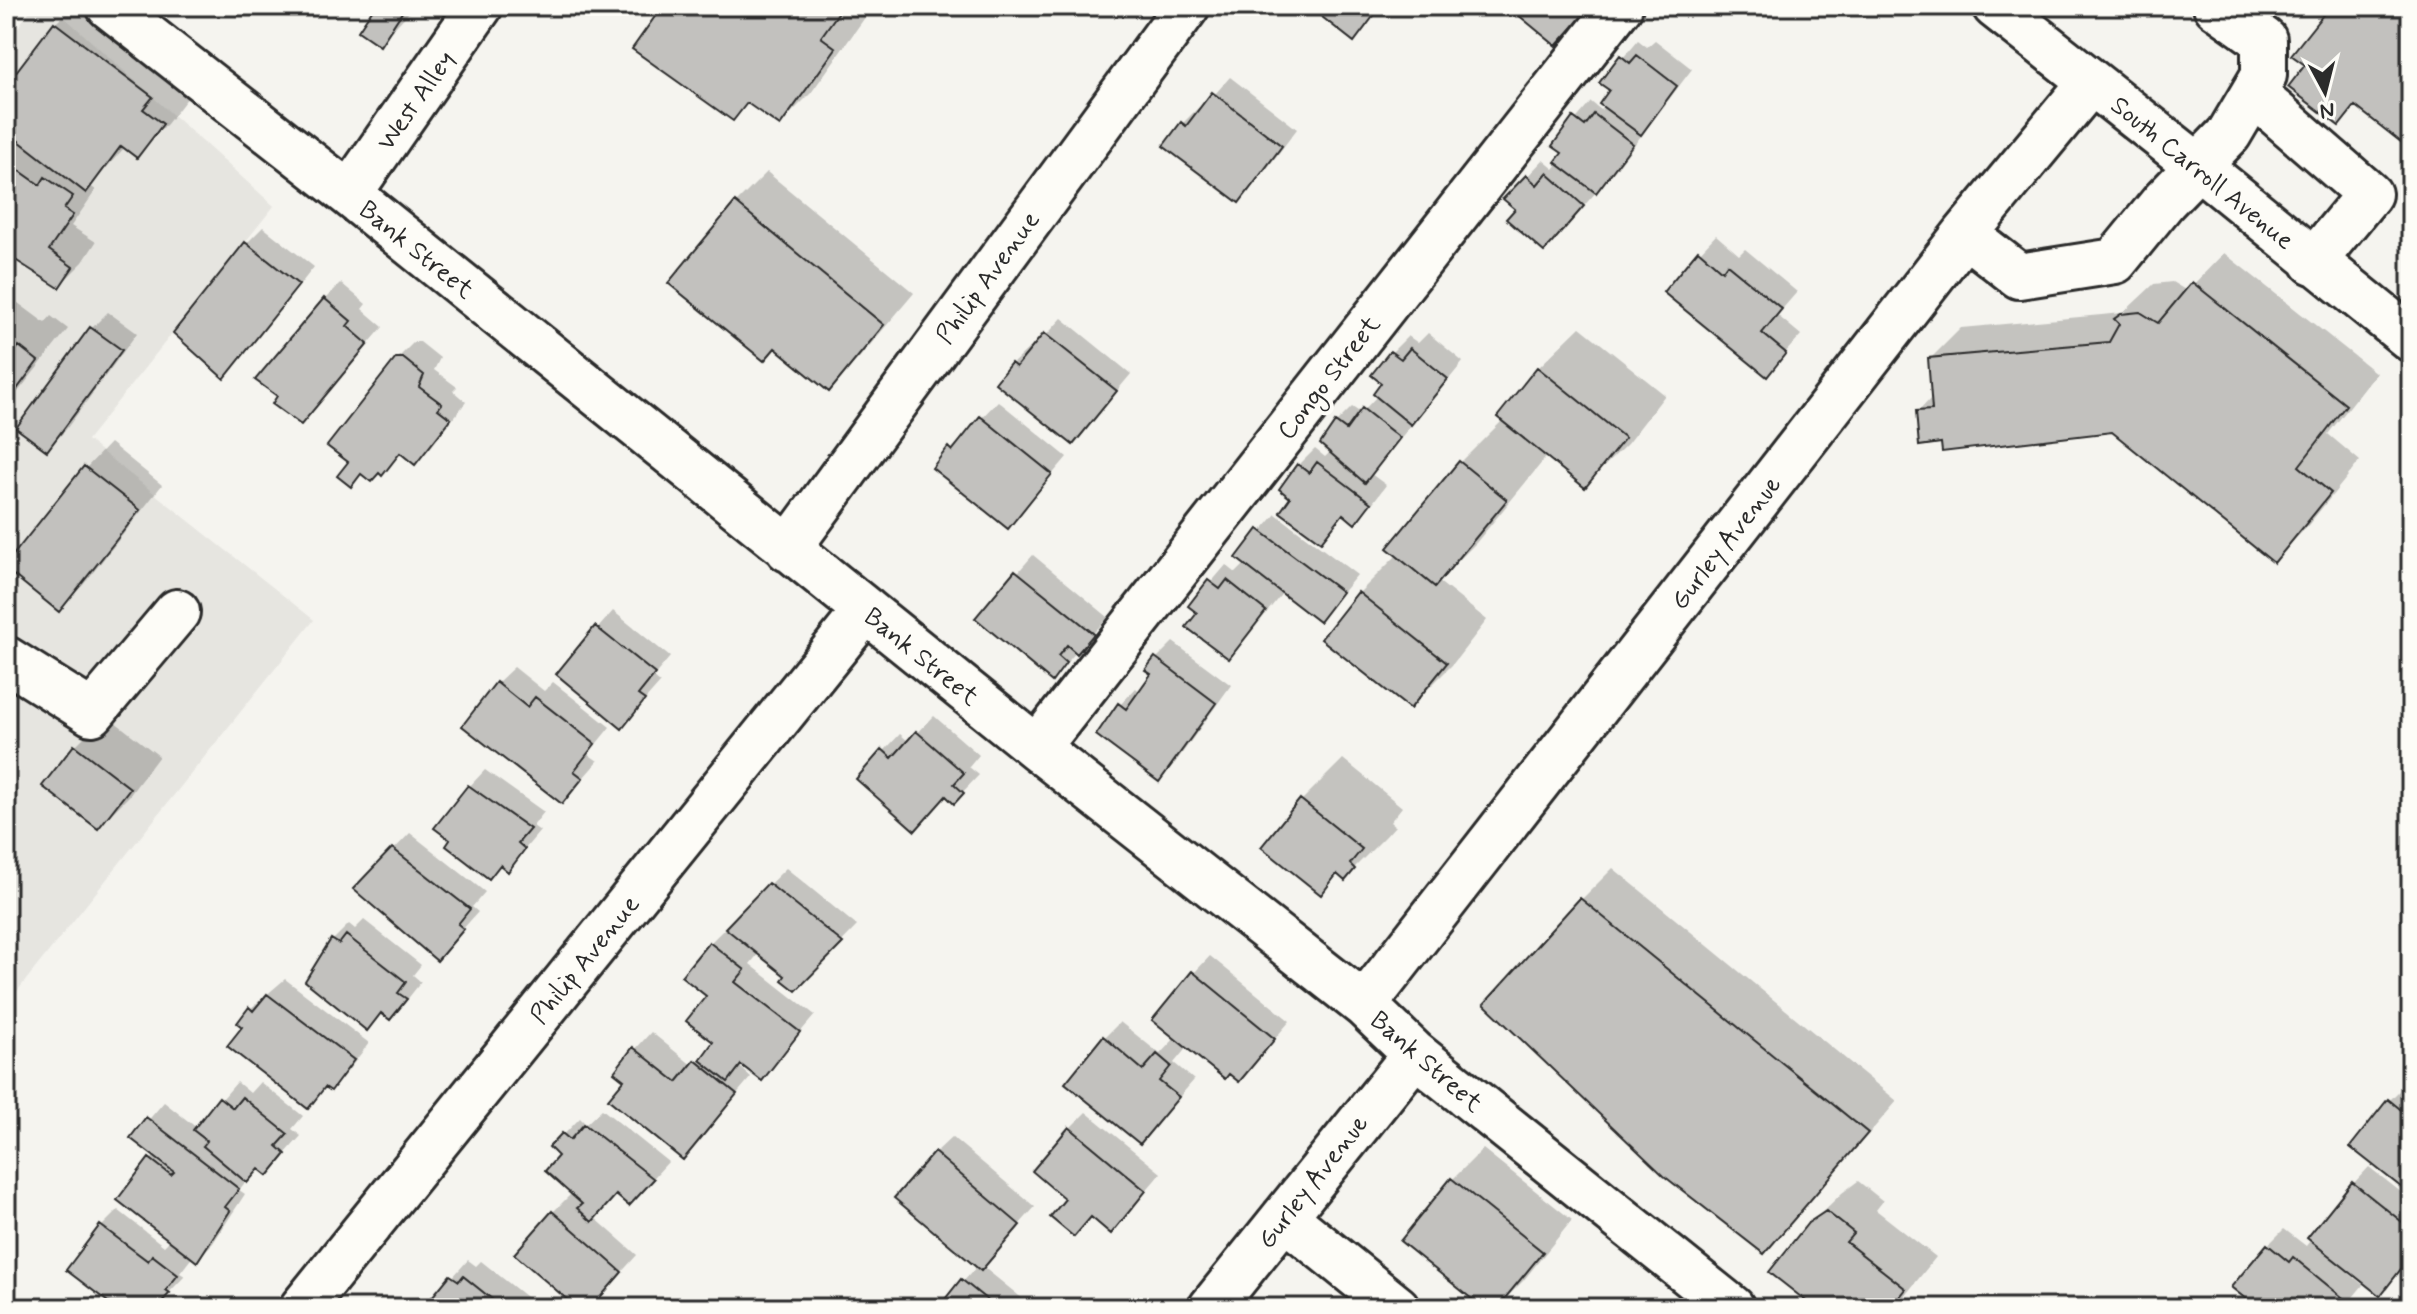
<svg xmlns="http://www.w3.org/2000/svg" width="2417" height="1314" viewBox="0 0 2417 1314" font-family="Mynerve,sans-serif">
  <rect width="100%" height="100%" fill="#f5f4ef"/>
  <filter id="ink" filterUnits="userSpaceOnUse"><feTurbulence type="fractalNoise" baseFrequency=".0125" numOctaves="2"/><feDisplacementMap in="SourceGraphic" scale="16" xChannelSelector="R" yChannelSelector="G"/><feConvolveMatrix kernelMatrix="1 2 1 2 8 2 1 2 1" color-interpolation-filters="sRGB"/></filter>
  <g filter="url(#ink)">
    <path fill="#e6e5e0" d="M33,6H52L274,206L87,440L314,620L6,1005V44Z"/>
    <path fill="#0003" d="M73,6H105L192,92L167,124L136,155L125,147L90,186L96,190L71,226L96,242L83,262L59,286L6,251V89L56,23Z
      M370,6H415L380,43L375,9Z
      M662,6H851L866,16L811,93L780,124L749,102L733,118Z
      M1638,40L1647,47L1655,40L1692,69L1612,174L1560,233L1518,209L1506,199L1543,160L1554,169L1559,163L1565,152L1554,145L1591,102L1601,110L1605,106L1611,90L1602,83Z
      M1230,77L1297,129L1255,184L1239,200L1183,123L1199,107L1202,109Z
      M767,172L914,293L859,358L828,389L736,203Z
      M263,227L314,267L240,360L224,376L247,243Z
      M1716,235L1739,255L1745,249L1797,292L1777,315L1801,335L1766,374L1700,252Z
      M2224,253L2376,373L2328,434L2360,461L2305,529L2274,560L2112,430L1942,441L1918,412L1933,396L1930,359L1961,328L2123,313L2154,284L2172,282L2187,291Z
      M341,283L366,304L362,309L383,327L301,422L325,299Z
      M6,294L45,323L51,316L68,329L6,407Z
      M108,312L137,333L64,432L47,448L19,427L92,328Z
      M1062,318L1131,374L1073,443L1012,364L1029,348L1032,351Z
      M1580,327L1665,395L1627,444L1585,485L1548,455L1476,543L1438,581L1487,620L1452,665L1410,707L1359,593L1398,554L1390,547L1461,462L1503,420L1538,368Z
      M1428,333L1463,362L1371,474L1386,485L1371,505L1355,521L1345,513L1321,540L1293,498L1299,465L1315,449L1325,457L1331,451L1336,423L1352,407L1361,413L1378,395L1384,383L1374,375L1392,352L1408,336L1418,343Z
      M414,342H420L440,358L434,370L457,387L453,391L466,402L431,447L415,463L402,452L382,473L380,471L363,472L351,484V462L397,359Z
      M998,401L1067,457L1008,526L934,467Z
      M110,443L162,485L83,585L59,609L86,468Z
      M1276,514L1357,575L1319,620L1283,592L1245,640L1229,656L1200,613L1191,606L1226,565L1236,573L1246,563L1239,557Z
      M1033,555L1108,617L1052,679L978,618Z
      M613,611L670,657L653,677L660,683L622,726L558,674Z
      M1173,642L1231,685L1175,763L1159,779L1120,705L1136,688L1140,692L1154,673L1156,659Z
      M514,667L544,691L553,682L610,727L588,754L598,761L562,802L497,683Z
      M106,715L159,756L129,796L98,827L45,785L75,746Z
      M934,716L979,755L969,767L979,775L954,801L947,795L858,779L900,734L909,742Z
      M1343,759L1402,807L1390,822L1395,826L1386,836L1344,878L1339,873L1320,892L1302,800Z
      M485,770L544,812L533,826L540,831L508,869L501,863L469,787Z
      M410,833L485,892L472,907L478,912L437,958L356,889Z
      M786,868L857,926L796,989L788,976L759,953L750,964L815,1015L761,1078L743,1064L740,1067L751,1077L683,1157L627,1080L616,1071L651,1032L693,1066L716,1042L709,996L684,976L710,943Z
      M1613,868L1897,1101L1794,1221L1763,1252L1582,899Z
      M364,920L421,965L413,975L421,982L406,1001L390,1017L383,1012L367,1029L307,981L333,940L349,924L355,929Z
      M1210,956L1290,1021L1239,1080L1188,1046L1174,1063L1194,1080L1140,1142L1104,1038L1120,1022L1160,1054L1176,1037L1194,973Z
      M285,979L369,1043L347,1072L330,1088L328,1086L308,1106L244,1026L250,1009Z
      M237,1082L250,1093L260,1082L303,1116L292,1129L301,1136L268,1173L260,1167L247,1180L239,1190L245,1194L213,1243L197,1259L193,1256L180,1273L185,1276L154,1308H119L69,1269L102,1226L118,1210L164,1246L171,1239L120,1200L155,1155L133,1138L164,1102L197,1128Z
      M2406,1084L2411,1089V1192L2389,1101Z
      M602,1109L668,1162L645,1187L617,1193L594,1217L637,1255L589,1308H580L553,1212L572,1193L561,1156L552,1147L580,1118L586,1124Z
      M1086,1112L1161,1173L1111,1231L1092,1216L1074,1235L1068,1198L1070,1128Z
      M952,1137L1035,1207L982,1266L1034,1308H940L978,1265L935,1153Z
      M1483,1149L1572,1220L1523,1281L1496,1308H1486L1452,1180Z
      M2369,1167L2411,1200V1260L2380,1293L2352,1271L2350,1274L2363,1285L2344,1308H2260L2268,1245L2284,1229L2306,1246L2353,1184Z
      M1858,1181L1883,1201L1876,1210L1936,1257L1895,1308H1818L1809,1225L1842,1193Z
      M468,1260L476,1266L481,1261L540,1308H425Z"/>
    <path fill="#c2c1be" stroke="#2b2b2b" stroke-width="2" d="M367,6H406L380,46L358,31L372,10Z
      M658,6H843L821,37L836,48L780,126L747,103L733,121L632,49L661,8Z
      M1308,6H1381L1354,42Z
      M1513,6H1590L1591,7L1556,46L1511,9Z
      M2330,6H2411V150L2355,106L2339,126L2288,87L2305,65L2291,55Z
      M54,22L153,97L143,109L163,124L137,158L121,146L86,193L6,131V85Z
      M1620,55L1630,63L1637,55L1677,86L1641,135L1599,104L1609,90L1599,83Z
      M1212,92L1282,146L1239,203L1163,146L1181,122L1186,126Z
      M1594,114L1633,144L1596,193L1555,162L1562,153L1552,146L1573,117L1585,126Z
      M6,161L40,185L45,177L73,196L64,209L73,215L49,250L73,267L59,288L6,254Z
      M1547,173L1584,206L1544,252L1506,219L1515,209L1503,199L1526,175L1537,185Z
      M735,202L884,325L829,392L775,348L764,361L668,283Z
      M245,242L299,285L224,379L173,333Z
      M1698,250L1722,271L1727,264L1782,309L1762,333L1786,353L1767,377L1663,292Z
      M2192,282L2346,405L2299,466L2331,493L2274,563L2112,432L1942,452L1941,443L1919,446L1916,411L1932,410L1928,358L2109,342L2119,324L2114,319L2121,314L2140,312L2158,323Z
      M324,298L351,321L347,326L368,344L301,425L272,404L277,396L255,380Z
      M90,327L122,350L47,451L16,428Z
      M1044,333L1117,391L1073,445L995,383L1011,363L1016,367Z
      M19,346L38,361L6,404V348L13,354Z
      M1410,348L1448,379L1411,425L1373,394L1381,383L1371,375L1390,351L1401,359Z
      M396,358H403L424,375L419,387L442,404L438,409L451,419L415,465L400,453L382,476L379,473L371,482L361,474L351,487L337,476L348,462L327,446Z
      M1537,367L1625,438L1585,488L1497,417Z
      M1362,408L1400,438L1365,483L1320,444L1335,422L1346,430Z
      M980,416L1052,474L1008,529L932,468L948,447L952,451Z
      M1459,461L1507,500L1435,587L1387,548Z
      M1317,462L1371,503L1355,524L1343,514L1321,542L1280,512L1290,498L1279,489L1297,464L1309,473Z
      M84,466L140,510L59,612L6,569V564Z
      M1258,529L1342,592L1319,622L1236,558Z
      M1015,570L1094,634L1077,654L1067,645L1058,656L1066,663L1052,682L975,618Z
      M1208,580L1220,589L1227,580L1266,611L1229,659L1186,627L1197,613L1188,606Z
      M1358,592L1447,663L1410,709L1321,639Z
      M595,626L655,674L638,695L645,700L622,729L556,674Z
      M1155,657L1216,703L1159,782L1096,735L1118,703L1126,709L1151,674L1145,670Z
      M496,682L527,707L535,697L595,744L574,771L583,778L562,804L462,726Z
      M916,731L964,773L954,784L964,793L954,804L946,796L915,831L856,779L882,749L892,758Z
      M74,745L130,788L98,829L42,786Z
      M468,785L530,829L518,843L525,849L508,872L500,865L489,879L446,846L450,840L434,828Z
      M1300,799L1362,849L1350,864L1355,869L1345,881L1337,874L1321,895L1261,847Z
      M392,848L470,909L458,924L464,929L437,961L353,889Z
      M768,883L843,943L796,991L782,980L785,976L725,928Z
      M1580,898L1868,1133L1764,1254L1664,1176L1484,1004Z
      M346,935L406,982L398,993L407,999L390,1020L381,1013L367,1031L305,981L331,939L339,944Z
      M709,942L745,970L735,982L800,1032L762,1081L741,1065L728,1082L700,1060L713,1042L686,1021L706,996L681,976Z
      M1192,971L1275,1039L1239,1082L1229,1074L1225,1079L1152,1020Z
      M267,994L354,1060L331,1091L325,1087L308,1109L227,1046L242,1027L237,1023L249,1007L253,1011Z
      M1103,1036L1143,1070L1157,1054L1171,1066L1159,1081L1179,1097L1140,1144L1065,1083Z
      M633,1047L677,1082L695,1060L737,1094L683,1160L608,1099L624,1080L614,1072Z
      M219,1097L233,1108L242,1097L288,1134L277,1146L286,1154L268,1176L259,1169L247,1183L203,1146L207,1141L193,1130Z
      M2388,1099L2411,1118V1195L2350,1147Z
      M146,1117L239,1189L225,1207L230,1211L197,1262L117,1200L149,1158L171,1175L174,1172L130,1138Z
      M584,1124L654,1179L629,1206L616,1195L592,1222L577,1208L582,1204L545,1171L558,1156L549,1147L562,1133L570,1140Z
      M1069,1127L1146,1191L1111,1234L1091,1217L1074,1237L1050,1217L1065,1199L1032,1171Z
      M934,1152L1020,1225L981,1271L894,1198Z
      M1451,1178L1543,1252L1497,1308H1483L1400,1241Z
      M2352,1182L2411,1229V1262L2408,1260L2380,1296L2307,1238Z
      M552,1211L622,1272L591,1308H577L514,1254Z
      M1826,1211L1854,1233L1846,1242L1906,1289L1891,1308H1815L1769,1272L1808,1223Z
      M100,1225L148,1261L152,1255L178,1275L166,1290L170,1293L156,1308H116L66,1270Z
      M2267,1244L2289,1262L2293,1257L2348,1302L2344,1308H2257L2231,1287Z
      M450,1275L459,1281L463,1276L503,1308H423Z
      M961,1279L997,1308H938Z"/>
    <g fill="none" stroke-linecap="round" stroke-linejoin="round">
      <g stroke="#2b2b2b" stroke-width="50">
        <path id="minor" d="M109,6L349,194L1037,748L1364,1005L1415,1054L1732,1308
          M1995,6L2198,166L2411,339
          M2254,94L2369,194L2313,262
          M349,194L480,6
          M1965,234L2019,276L2115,261L2164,201L2229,134L2264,75V40L2216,6
          M788,549L1187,6
          M6,659L92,713L177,612
          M1037,748L1620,6
          M1364,1005L1965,234L2091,82
          M1284,1217L1397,1308
          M302,1308L866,610
          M1211,1308L1415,1054"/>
      </g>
      <use href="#minor" stroke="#fdfcf7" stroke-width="44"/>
    </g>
  </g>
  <g text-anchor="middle" stroke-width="8" stroke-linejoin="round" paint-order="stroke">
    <g font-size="26" fill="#2b2b2b" stroke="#fdfcf7">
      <text transform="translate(415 100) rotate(-55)" y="9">West Alley</text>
      <text transform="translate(2203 172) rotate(39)" y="9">South Carroll Avenue</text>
      <text transform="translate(417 249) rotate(39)" y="9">Bank Street</text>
      <text transform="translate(987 277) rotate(-54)" y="9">Philip Avenue</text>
      <text transform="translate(1328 377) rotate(-52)" y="9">Congo Street</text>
      <text transform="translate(1725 542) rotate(-52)" y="9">Gurley Avenue</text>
      <text transform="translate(922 656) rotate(39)" y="9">Bank Street</text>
      <text transform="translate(584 959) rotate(-51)" y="9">Philip Avenue</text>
      <text transform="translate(1427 1061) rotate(41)" y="9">Bank Street</text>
      <text transform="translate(1312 1181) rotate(-52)" y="9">Gurley Avenue</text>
    </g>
  </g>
  <rect width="2417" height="1314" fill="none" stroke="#fdfcf7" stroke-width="32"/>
  <rect x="16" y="16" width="2385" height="1282" fill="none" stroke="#2b2b2b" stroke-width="3" filter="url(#ink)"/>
  <g transform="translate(2325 92) rotate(173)" stroke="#fdfcf7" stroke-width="6" paint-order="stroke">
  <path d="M0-6L14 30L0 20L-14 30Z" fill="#2b2b2b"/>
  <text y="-12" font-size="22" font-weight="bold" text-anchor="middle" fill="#2b2b2b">N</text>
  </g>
</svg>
